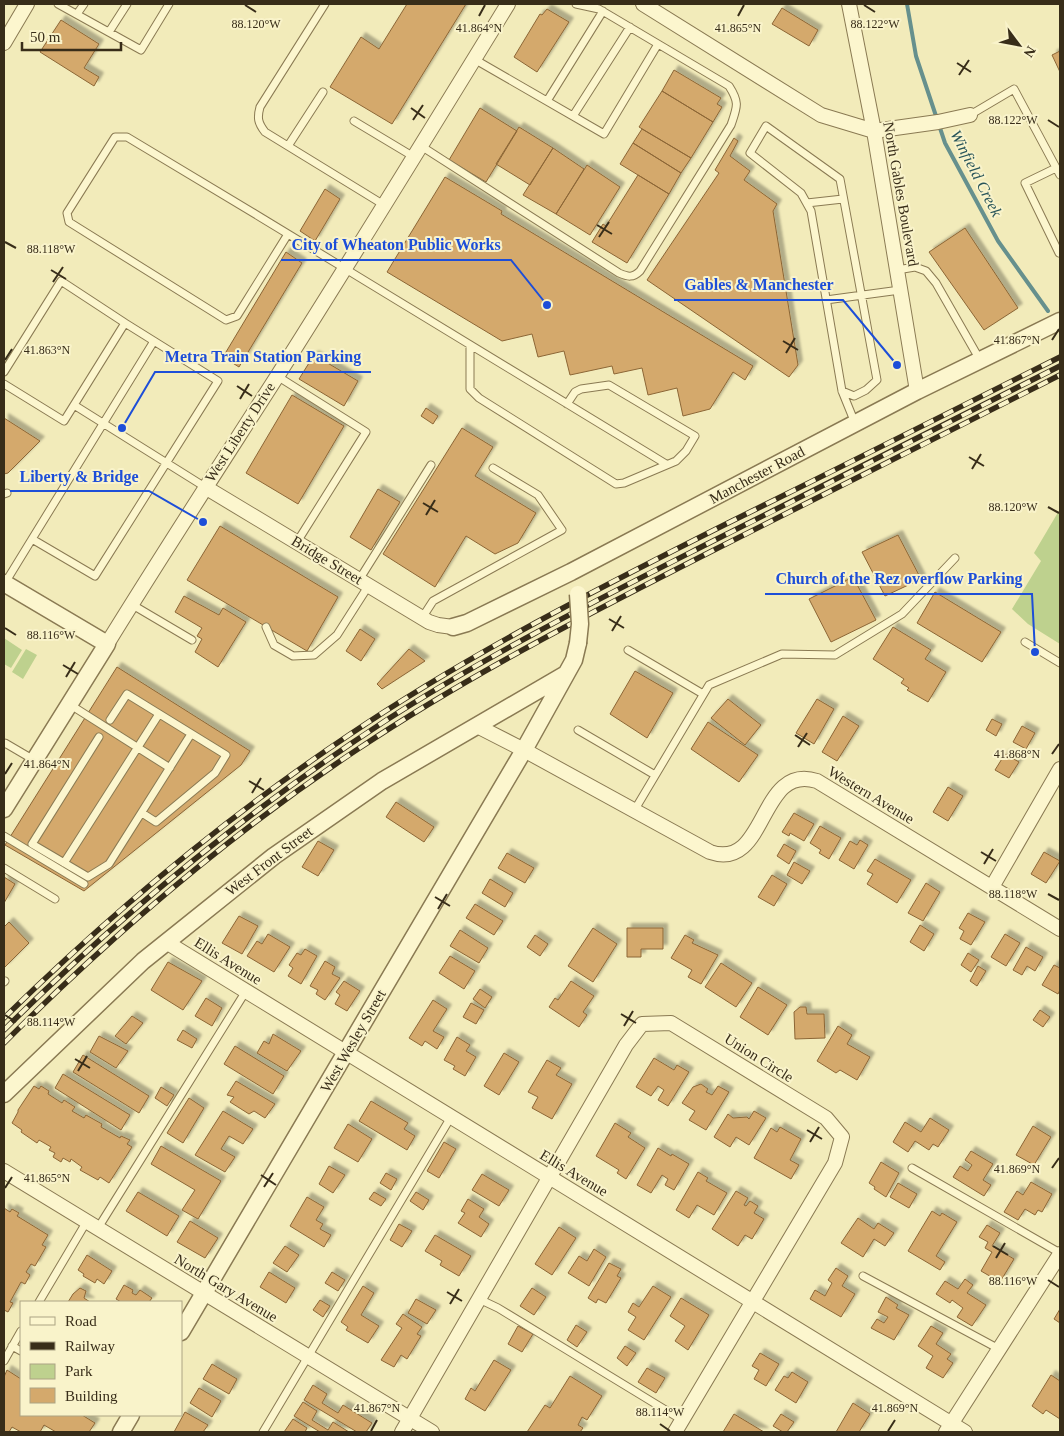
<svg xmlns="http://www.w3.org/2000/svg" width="1064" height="1436" viewBox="0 0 1064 1436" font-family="Georgia,serif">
  <defs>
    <filter id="shadow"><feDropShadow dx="4.5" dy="-4.5" stdDeviation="1" flood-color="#0004"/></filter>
  </defs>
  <rect width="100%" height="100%" fill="#f2ebba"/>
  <path fill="#bed18e" d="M1060,509V644L1028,624L1012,609L1041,561L1034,553Z
    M4,638L22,650L11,668L4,664Z
    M26,649L37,655L23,679L12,672Z"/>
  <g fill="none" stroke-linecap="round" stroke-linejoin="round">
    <path stroke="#66908d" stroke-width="4" d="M907,4L916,56L945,143L998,241L1048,311"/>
  </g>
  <path fill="#d4a96c" stroke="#8c6636" filter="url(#shadow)" d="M407,4H466L392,124L330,87L361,37L379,49Z
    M782,8L818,30L809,46L772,24Z
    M547,9L569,22L537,72L514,57L540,14L542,15Z
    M61,20L99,44L84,68L99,77L94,86L40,52Z
    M1060,51V72L1052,55Z
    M674,70L721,98L717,104L722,107L713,122L662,91Z
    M662,91L713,122L691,158L639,127Z
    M480,108L517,131L486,182L449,160Z
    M519,127L553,148L530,185L496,164Z
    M642,129L691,158L681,173L633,143Z
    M734,138L738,141L730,156L750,171L744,180L777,204L773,211L798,365L789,377L647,280L719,173L715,170Z
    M633,143L681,173L669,194L620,164Z
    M553,148L584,169L556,214L523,195Z
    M587,165L620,187L590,235L556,214Z
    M638,175L669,194L627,263L592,242L603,224L606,226Z
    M445,177L502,211L501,214L753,366L745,380L733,372L710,409L683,416L677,388L648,395L642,368L614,374L612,366L570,375L564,351L538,357L532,334L502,341L387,272Z
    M325,189L340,199L315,241L300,231Z
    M965,228L1018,308L984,330L929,252Z
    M286,252L302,263L239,367L223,357Z
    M314,355L358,381L344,406L299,379Z
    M292,395L344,426L298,504L246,473Z
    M426,408L438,416L433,424L421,416Z
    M4,418L40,441L8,473L4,474Z
    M462,428L493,447L475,476L536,513L518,543L495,554L466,536L435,587L383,554Z
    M378,489L400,502L371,550L350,537Z
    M220,526L338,597L307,651L187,580Z
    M898,535L921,579L885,596L862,552Z
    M853,577L876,620L831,642L809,599Z
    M935,592L1001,632L982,662L917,623Z
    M184,596L219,615L223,608L246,622L218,667L195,652L202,639L197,636L202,628L175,612Z
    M893,627L931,650L925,659L946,672L928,702L907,690L909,688L901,683L904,679L873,659Z
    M360,629L375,639L361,661L346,651Z
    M409,649L425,661L382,689L377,684Z
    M117,667L250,751L241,765L84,891L5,845Z
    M635,671L673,693L647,738L610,714Z
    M728,699L761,725L745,745L711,718Z
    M817,699L834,709L814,744L796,733Z
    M843,716L859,726L837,761L822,752Z
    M992,719L1002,724L996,736L986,730Z
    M708,722L758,755L739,782L691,749Z
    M1022,726L1035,733L1026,749L1013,742Z
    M1005,754L1019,762L1009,778L995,770Z
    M948,787L963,796L948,821L933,812Z
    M396,802L434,827L424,842L386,817Z
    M794,813L814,824L804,841L790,833L789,836L782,832Z
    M820,826L841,838L829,859L819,853L821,850L810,843Z
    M860,840L868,845L854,869L839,860L850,841L857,845Z
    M318,841L334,850L318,876L302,867Z
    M784,844L796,851L789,864L777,856Z
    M1044,852L1060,861L1046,883L1031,874Z
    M507,853L534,868L525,883L498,868Z
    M875,859L911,880L897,903L867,884L873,874L867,871Z
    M794,862L810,871L802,884L787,875Z
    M772,875L787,884L774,906L758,897Z
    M4,877L15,884L4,903Z
    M490,879L513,893L505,907L482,893Z
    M926,883L940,892L923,921L908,913Z
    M475,904L503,921L494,935L466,918Z
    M968,913L985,922L971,945L960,939L964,931L959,928Z
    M239,916L258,926L242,954L222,943Z
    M9,922L29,943L4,968V927Z
    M920,925L934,934L924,951L910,942Z
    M593,928L617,944L593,982L568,966Z
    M627,928H663V949H641V957H627Z
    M460,930L488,948L479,963L450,946Z
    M268,934L290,947L274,972L247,956L257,941L262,944Z
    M1005,934L1020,943L1006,966L991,957Z
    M535,935L548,944L540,956L527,947Z
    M685,935L694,940L692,943L718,955L701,984L688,977L692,970L671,958Z
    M1026,947L1043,957L1035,971L1027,966L1022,975L1013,970Z
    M305,949L317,956L301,984L288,976L293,968L289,965L297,953L301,955Z
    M968,953L979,960L971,972L961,965Z
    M450,956L475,971L464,989L439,973Z
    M325,961L335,967L332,974L340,978L325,1000L316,994L318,990L310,986Z
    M168,962L202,981L183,1010L151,990Z
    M721,963L752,983L736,1007L705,987Z
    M1054,965L1060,968V990L1058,994L1042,985Z
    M978,966L986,971L977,986L970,981Z
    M344,981L360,991L347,1011L335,1004L340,995L336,992Z
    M571,981L594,996L583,1012L587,1015L579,1027L549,1007L555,998L558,1000Z
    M758,987L787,1005L768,1035L740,1017Z
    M480,989L492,997L485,1008L473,999Z
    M206,998L222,1008L212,1026L195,1016Z
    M433,1000L447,1009L433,1031L444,1037L437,1049L425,1041L422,1046L409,1038Z
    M471,1003L484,1010L476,1024L463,1017Z
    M800,1007H806L807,1014H824L825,1038L795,1039L794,1012Z
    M1040,1010L1050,1017L1043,1027L1033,1020Z
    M132,1016L143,1023L126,1044L115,1036Z
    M838,1026L852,1035L847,1044L870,1057L857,1080L840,1070L836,1073L817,1061Z
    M183,1030L197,1039L192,1048L177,1040Z
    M273,1034L301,1051L287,1071L257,1053L264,1041L269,1044Z
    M99,1036L128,1051L116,1068L90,1052Z
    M457,1037L470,1045L466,1051L476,1057L465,1076L453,1069L455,1066L444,1060Z
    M235,1046L284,1076L273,1094L224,1064Z
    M504,1053L519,1062L499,1095L484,1086Z
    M83,1055L149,1096L139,1113L73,1072Z
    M654,1058L674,1070L677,1065L689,1072L668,1106L658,1100L664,1090L658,1086L651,1096L636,1087Z
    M547,1060L561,1068L556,1075L572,1084L552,1119L532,1108L538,1097L528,1092Z
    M63,1074L130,1115L121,1130L55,1088Z
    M236,1081L275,1104L265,1118L254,1111L249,1114L230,1102L234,1097L227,1095Z
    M701,1084L708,1089L706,1092L712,1095L718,1086L729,1092L706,1130L689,1120L695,1111L682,1103L693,1087Z
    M34,1086L39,1089L41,1086L49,1091L48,1094L62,1103L64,1100L75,1107L72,1111L84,1118L86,1115L102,1124L101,1127L120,1138L121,1136L130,1140L127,1144L132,1147L109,1183L100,1177L98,1180L80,1170L82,1167L71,1159L70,1162L63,1158L61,1162L53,1157L55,1153L49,1150L51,1147L39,1140L37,1143L21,1132L22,1130L12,1123L18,1112V1110Z
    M161,1087L174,1095L167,1106L155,1098Z
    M189,1098L204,1108L183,1143L167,1133Z
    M371,1101L408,1123L404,1129L415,1136L407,1150L359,1121Z
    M223,1111L253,1129L243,1144L229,1136L221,1149L235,1157L225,1172L195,1155Z
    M754,1111L766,1118L749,1145L736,1137L730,1147L714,1137L728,1114L733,1118L747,1117L749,1119Z
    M930,1118L949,1130L938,1147L933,1144L929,1150L915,1141L908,1152L893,1142L905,1122L921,1132Z
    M615,1123L631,1133L628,1137L645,1148L626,1179L617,1173L619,1170L596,1156Z
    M348,1124L372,1139L358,1162L334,1148Z
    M1033,1126L1051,1137L1034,1165L1016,1155Z
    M780,1127L801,1139L790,1160L799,1165L791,1179L754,1158L771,1128L777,1132Z
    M444,1142L456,1149L439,1178L427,1171Z
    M161,1146L221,1181L198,1219L182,1210L195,1190L151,1164Z
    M658,1148L671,1156L672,1154L689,1164L674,1190L665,1185L668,1179L662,1175L651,1193L637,1185Z
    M971,1151L993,1164L983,1180L991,1185L984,1196L953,1177L960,1166L968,1171L972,1165L965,1160Z
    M881,1162L899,1173L886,1197L874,1189L875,1187L869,1183Z
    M329,1166L345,1175L333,1193L319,1184Z
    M698,1172L708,1178L706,1181L727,1193L714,1215L697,1205L689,1218L676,1210Z
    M386,1173L397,1179L391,1190L380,1183Z
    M482,1174L509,1190L499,1206L472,1190Z
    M1031,1182L1052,1194L1042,1212L1038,1210L1035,1215L1025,1209L1018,1220L1004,1212L1017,1191L1023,1195Z
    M898,1183L917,1194L909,1208L890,1197Z
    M736,1191L748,1198L744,1205L746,1206L750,1201L758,1206L754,1213L764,1219L752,1239L745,1235L738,1246L712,1229Z
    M138,1192L179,1216L167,1236L126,1211Z
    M374,1192L386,1199L381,1206L369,1199Z
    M416,1192L429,1200L423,1210L410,1201Z
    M307,1197L324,1207L316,1220L323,1224L320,1229L331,1235L324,1247L290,1226Z
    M468,1199L484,1209L479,1217L489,1224L481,1237L458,1223L465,1213L461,1211Z
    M4,1208L10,1212L12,1209L19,1213L17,1216L48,1235L42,1245L46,1247L35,1266L31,1264L26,1272L30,1275L25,1284L21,1282L10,1302L13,1303L8,1312L4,1310V1315Z
    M932,1211L940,1216L942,1213L957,1222L936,1256L945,1262L940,1270L908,1251Z
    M858,1218L874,1229L878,1223L894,1233L885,1246L874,1239L863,1257L841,1243Z
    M190,1221L218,1238L205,1258L177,1242Z
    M399,1224L412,1231L402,1247L390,1240Z
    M987,1225L1000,1233L992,1246L1014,1259L1000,1282L981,1271L992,1252L985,1248L988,1242L979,1237Z
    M559,1227L576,1238L552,1275L535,1264Z
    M435,1235L471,1256L459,1276L440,1265L442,1261L425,1251Z
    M285,1246L299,1255L287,1272L273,1263Z
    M594,1249L606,1257L589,1286L568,1273L579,1256L587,1261Z
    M87,1255L112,1271L104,1284L97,1279L95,1283L83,1276L84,1274L78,1270Z
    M609,1263L621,1269L617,1276L621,1278L606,1303L598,1299L596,1303L588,1298Z
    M836,1268L848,1276L842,1286L855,1294L841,1317L810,1299L815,1290L825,1296L832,1283L828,1280Z
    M269,1272L295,1288L286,1303L260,1287Z
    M332,1272L345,1280L338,1291L325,1283Z
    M965,1279L973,1285L967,1293L986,1305L972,1326L957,1317L963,1308L952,1300L950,1303L936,1294L945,1281L958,1289Z
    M124,1285L133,1290L132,1293L136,1295L140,1290L152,1298L149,1302H121L116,1299Z
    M363,1286L374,1293L361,1315L379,1326L368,1343L346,1330L348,1327L341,1322Z
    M653,1286L671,1297L644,1340L628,1330L636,1317L628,1312L633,1303L639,1307Z
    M80,1288L86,1291L84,1298L90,1302H68L73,1294Z
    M532,1288L546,1297L534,1315L520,1306Z
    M886,1297L898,1305L896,1308L909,1315L894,1340L871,1328L877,1319L884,1323L888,1317L878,1312Z
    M681,1298L709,1315L688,1350L675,1341L685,1326L670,1316Z
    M416,1299L436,1310L427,1324L408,1313Z
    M320,1300L330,1306L323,1317L313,1310Z
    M1060,1309V1323L1054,1319Z
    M403,1314L422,1327L417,1334L421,1336L407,1359L401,1355L394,1367L381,1360L402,1328L396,1324Z
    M576,1325L587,1332L577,1347L567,1340Z
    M518,1326L533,1334L522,1352L508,1344Z
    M931,1326L943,1333L936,1344L951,1354L947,1359L953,1363L943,1378L926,1368L933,1356L918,1346Z
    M625,1346L636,1353L627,1366L617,1358Z
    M760,1353L779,1364L766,1386L754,1379L759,1370L752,1366Z
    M494,1360L511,1370L485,1411L465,1399L471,1388L475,1391Z
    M212,1364L237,1379L229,1394L203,1379Z
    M647,1368L665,1378L656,1393L638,1382Z
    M7,1370L21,1379V1415H82L95,1423L89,1432H56L44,1425L40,1432H21L12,1427L9,1432H4V1377Z
    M792,1372L808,1382L796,1403L775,1390L784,1376L788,1378Z
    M1051,1375L1060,1381V1419L1046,1410L1043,1414L1032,1406Z
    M570,1376L602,1396L587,1420L582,1417L578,1425L583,1428L580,1432H527L545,1405L550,1408Z
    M313,1385L327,1394L322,1403L338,1413L343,1405L372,1423L366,1432H357L304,1400Z
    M199,1388L221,1401L212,1417L190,1403Z
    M303,1402L317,1411L312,1420L328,1430L333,1422L349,1432H320L294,1416Z
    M853,1403L870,1414L859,1432H836Z
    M185,1412L208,1425L203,1432H174Z
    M734,1414L764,1432H723Z
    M781,1414L794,1422L787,1432H783L773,1426Z
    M293,1419L307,1428L305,1432H284Z"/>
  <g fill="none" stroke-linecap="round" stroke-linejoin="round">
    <g stroke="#8a7a53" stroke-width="9">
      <path id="service" d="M58,4L141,50L169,4
        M325,4L260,107C257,118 258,123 265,132L384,205
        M77,14L84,4
        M109,32L127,4
        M474,59L604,134L658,44
        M547,101L603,11
        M970,115L1014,89L1060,175
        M573,116L630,27
        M354,121L414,157
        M288,146L323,92
        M421,146L619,273C628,277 633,278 640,271L731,125C737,107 740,103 729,86L599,9L576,4
        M1056,168L1025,183L1059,253L1060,252
        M807,203L843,199
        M288,234L237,316L226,320L69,222L67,213L115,137H127C199,180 272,224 344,268L666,464
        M897,270L915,267L926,271L936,283L980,360
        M826,300L900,290
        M470,345V389L479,398L616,484L624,483L676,461L686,451L695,436L609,385L581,389L575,392L567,404
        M4,372L61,281L125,323
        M277,376L366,432L297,542
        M4,384L64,421L125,323L218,381L95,576L32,539L154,341
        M842,391L854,396L866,390L877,380L840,179L766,126L750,153L801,193L811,211L842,391L855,423
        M74,405L205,487
        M4,494L7,493
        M359,580L431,465
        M5,583L32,539
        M131,604L192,640
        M422,618L433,601L562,530L538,495L493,468
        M266,627L274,645L293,656L314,655L337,635L369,585
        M1025,642L1060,663
        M628,650L703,694
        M69,704L170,768
        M110,720L127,694L226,755L215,773L156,822L142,813
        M578,730L655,775
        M99,737L32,844L88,877L109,864L191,734
        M4,744L5,743L34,760
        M634,811L709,685L782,654L835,655L902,614L955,558
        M4,836L84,884
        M64,863L159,714
        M4,868L55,899
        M4,982L5,981
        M912,1168L1060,1253
        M98,1228L246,991
        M863,1276L999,1349
        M479,1299L498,1308L682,1420
        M39,1302L87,1221
        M12,1346L21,1351
        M4,1361L21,1331
        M263,1432L451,1117"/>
    </g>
    <g stroke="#8a7a53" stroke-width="16">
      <path id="minor" d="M643,4L821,115L874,131L938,122L970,115
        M849,4L874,131L917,391
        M4,43L27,4
        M205,487L429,622L438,625L453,627
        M107,644C163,553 221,464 278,375C356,252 432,128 508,4
        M477,726L524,750L710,852C768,872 758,762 817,781L1060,929
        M992,887L1060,769
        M166,942L965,1432
        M4,1171L432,1432
        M402,1432L626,1045L642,1024L671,1023L826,1118L842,1137L835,1163L675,1432
        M946,1432L1060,1254"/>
    </g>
    <g stroke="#8a7a53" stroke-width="19">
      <path id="tertiary" d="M4,583L107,644L4,809
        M453,627L467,623L571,572L917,391L1060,321
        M4,1094L143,961L274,856L382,781L566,674
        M181,1332L524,750L574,660L578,643
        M121,1432L131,1415"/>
    </g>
    <use href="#service" stroke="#fcf6ce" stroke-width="7"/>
    <use href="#minor" stroke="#fcf6ce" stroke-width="14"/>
    <use href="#tertiary" stroke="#fcf6ce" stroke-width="16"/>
    <g stroke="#382d19" stroke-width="5.5">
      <path id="rail" d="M4,1018C110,914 225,818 349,735C469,654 599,588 728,523C839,468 950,412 1060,357
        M4,1030C121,914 247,811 385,721C489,654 601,598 711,542C828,484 944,425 1060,366
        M4,1043C113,934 230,834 358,749C472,673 594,611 716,549C831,491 946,433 1060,375"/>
    </g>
    <use href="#rail" stroke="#f9f3ca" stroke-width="4" stroke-dasharray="11" stroke-linecap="butt"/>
    <g stroke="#8a7a53" stroke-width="19" stroke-linecap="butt">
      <path id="tertiary-bridge" d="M578,643L580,624L578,594"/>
    </g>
    <use href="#tertiary-bridge" stroke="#fcf6ce" stroke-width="16"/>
  </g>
  <path fill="none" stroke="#382d19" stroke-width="2" d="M245,5L256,12M864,5L875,12M479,16L485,5M738,16L744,5M957,63L971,72M959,75L969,60M411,108L425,118M413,120L423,105M1048,120L1059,127M597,225L612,234M599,237L609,222M5,242L16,248M51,270L66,279M53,282L63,267M1052,340L1059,329M783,341L798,350M786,353L795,338M5,360L12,349M237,386L252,396M240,399L249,384M969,457L984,466M972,469L981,454M423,503L438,512M1048,507L1059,513M426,515L435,500M609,619L624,628M5,628L16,635M612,631L621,616M63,665L78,674M66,677L75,662M795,735L810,745M798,747L807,733M1052,754L1059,744M5,774L12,763M249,781L264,790M252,793L261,778M981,852L996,861M984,864L993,849M1048,894L1059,900M435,897L450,906M438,909L447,894M621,1014L636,1023M5,1015L16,1022M624,1026L633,1011M75,1059L90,1068M78,1071L87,1056M807,1130L822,1139M810,1142L819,1127M1052,1168L1059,1158M261,1175L276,1185M264,1187L273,1173M5,1188L12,1177M993,1246L1008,1255M996,1258L1005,1243M1048,1280L1059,1287M447,1292L462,1301M450,1304L459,1289M660,1424L670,1431M371,1431L377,1420M888,1431L895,1420"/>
  <g text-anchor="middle" stroke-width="4" stroke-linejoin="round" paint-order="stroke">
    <g font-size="15" fill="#382d19" stroke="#f9f3ca">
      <text transform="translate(901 194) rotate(80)" y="5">North Gables Boulevard</text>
      <text transform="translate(240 432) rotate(-57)" y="5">West Liberty Drive</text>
      <text transform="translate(757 475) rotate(-28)" y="5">Manchester Road</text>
      <text transform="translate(327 560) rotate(31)" y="5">Bridge Street</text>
      <text transform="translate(871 795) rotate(31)" y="5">Western Avenue</text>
      <text transform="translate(269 861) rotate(-37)" y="5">West Front Street</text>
      <text transform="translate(228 961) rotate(32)" y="5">Ellis Avenue</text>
      <text transform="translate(353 1041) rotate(-60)" y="5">West Wesley Street</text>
      <text transform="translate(759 1058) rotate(32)" y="5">Union Circle</text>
      <text transform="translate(574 1173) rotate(31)" y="5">Ellis Avenue</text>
      <text transform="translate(226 1288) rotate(31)" y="5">North Gary Avenue</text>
    </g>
    <g font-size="16" font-style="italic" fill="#275459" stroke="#f9f3ca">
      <text transform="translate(977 173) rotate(63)" y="6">Winfield Creek</text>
    </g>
  </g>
  <g font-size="12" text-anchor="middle" fill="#382d19" stroke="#f9f3ca" stroke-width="4" stroke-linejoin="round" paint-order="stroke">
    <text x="256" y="28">88.120°W</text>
    <text x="875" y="28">88.122°W</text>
    <text x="479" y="32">41.864°N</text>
    <text x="738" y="32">41.865°N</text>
    <text x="1013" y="124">88.122°W</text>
    <text x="51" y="253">88.118°W</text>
    <text x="1017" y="344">41.867°N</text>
    <text x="47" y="354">41.863°N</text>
    <text x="1013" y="511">88.120°W</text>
    <text x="51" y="639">88.116°W</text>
    <text x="1017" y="758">41.868°N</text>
    <text x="47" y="768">41.864°N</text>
    <text x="1013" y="898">88.118°W</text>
    <text x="51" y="1026">88.114°W</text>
    <text x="1017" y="1173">41.869°N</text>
    <text x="47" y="1182">41.865°N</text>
    <text x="1013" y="1285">88.116°W</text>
    <text x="377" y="1412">41.867°N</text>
    <text x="895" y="1412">41.869°N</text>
    <text x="660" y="1416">88.114°W</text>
  </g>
  <path fill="none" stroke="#1d4ed8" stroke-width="2" d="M547 305L511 260H281M897 365L843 300H674M122 428L155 372H371M203 522L149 491H10M1035 652L1032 594H765"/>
  <g fill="#1d4ed8" stroke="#f9f3ca" stroke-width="2">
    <circle cx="547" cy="305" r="5"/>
    <circle cx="897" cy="365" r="5"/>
    <circle cx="122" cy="428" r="5"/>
    <circle cx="203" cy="522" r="5"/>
    <circle cx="1035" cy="652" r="5"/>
  </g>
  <g font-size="16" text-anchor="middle" font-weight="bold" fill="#1d4ed8" stroke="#f9f3ca" stroke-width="4" stroke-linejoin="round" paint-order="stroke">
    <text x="396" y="250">City of Wheaton Public Works</text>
    <text x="759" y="290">Gables &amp; Manchester</text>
    <text x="263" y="362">Metra Train Station Parking</text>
    <text x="79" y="482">Liberty &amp; Bridge</text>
    <text x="899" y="584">Church of the Rez overflow Parking</text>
  </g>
  <rect width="1064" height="1436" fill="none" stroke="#382d19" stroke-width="10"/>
  <rect x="20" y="1301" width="162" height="115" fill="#f9f3ca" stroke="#aca483"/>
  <rect x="30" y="1317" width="25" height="8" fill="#fcf6ce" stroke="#aca483"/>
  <text x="65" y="1326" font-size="15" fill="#382d19">Road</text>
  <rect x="30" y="1342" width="25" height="8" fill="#382d19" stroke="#aca483"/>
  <text x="65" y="1351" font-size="15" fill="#382d19">Railway</text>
  <rect x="30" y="1364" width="25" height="15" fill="#bed18e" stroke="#aca483"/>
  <text x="65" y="1376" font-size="15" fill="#382d19">Park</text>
  <rect x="30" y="1388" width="25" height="15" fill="#d4a96c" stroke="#aca483"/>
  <text x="65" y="1401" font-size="15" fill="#382d19">Building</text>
  <g transform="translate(1019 45) rotate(122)" stroke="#f9f3ca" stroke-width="4" paint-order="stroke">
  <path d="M0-4L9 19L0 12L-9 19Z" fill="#382d19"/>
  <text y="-8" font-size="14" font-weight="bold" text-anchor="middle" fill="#382d19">N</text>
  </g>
  <path d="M22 42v8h99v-8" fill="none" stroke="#382d19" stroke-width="2.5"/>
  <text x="30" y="42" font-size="15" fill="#382d19" stroke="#f9f3ca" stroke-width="4" paint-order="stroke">50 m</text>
</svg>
